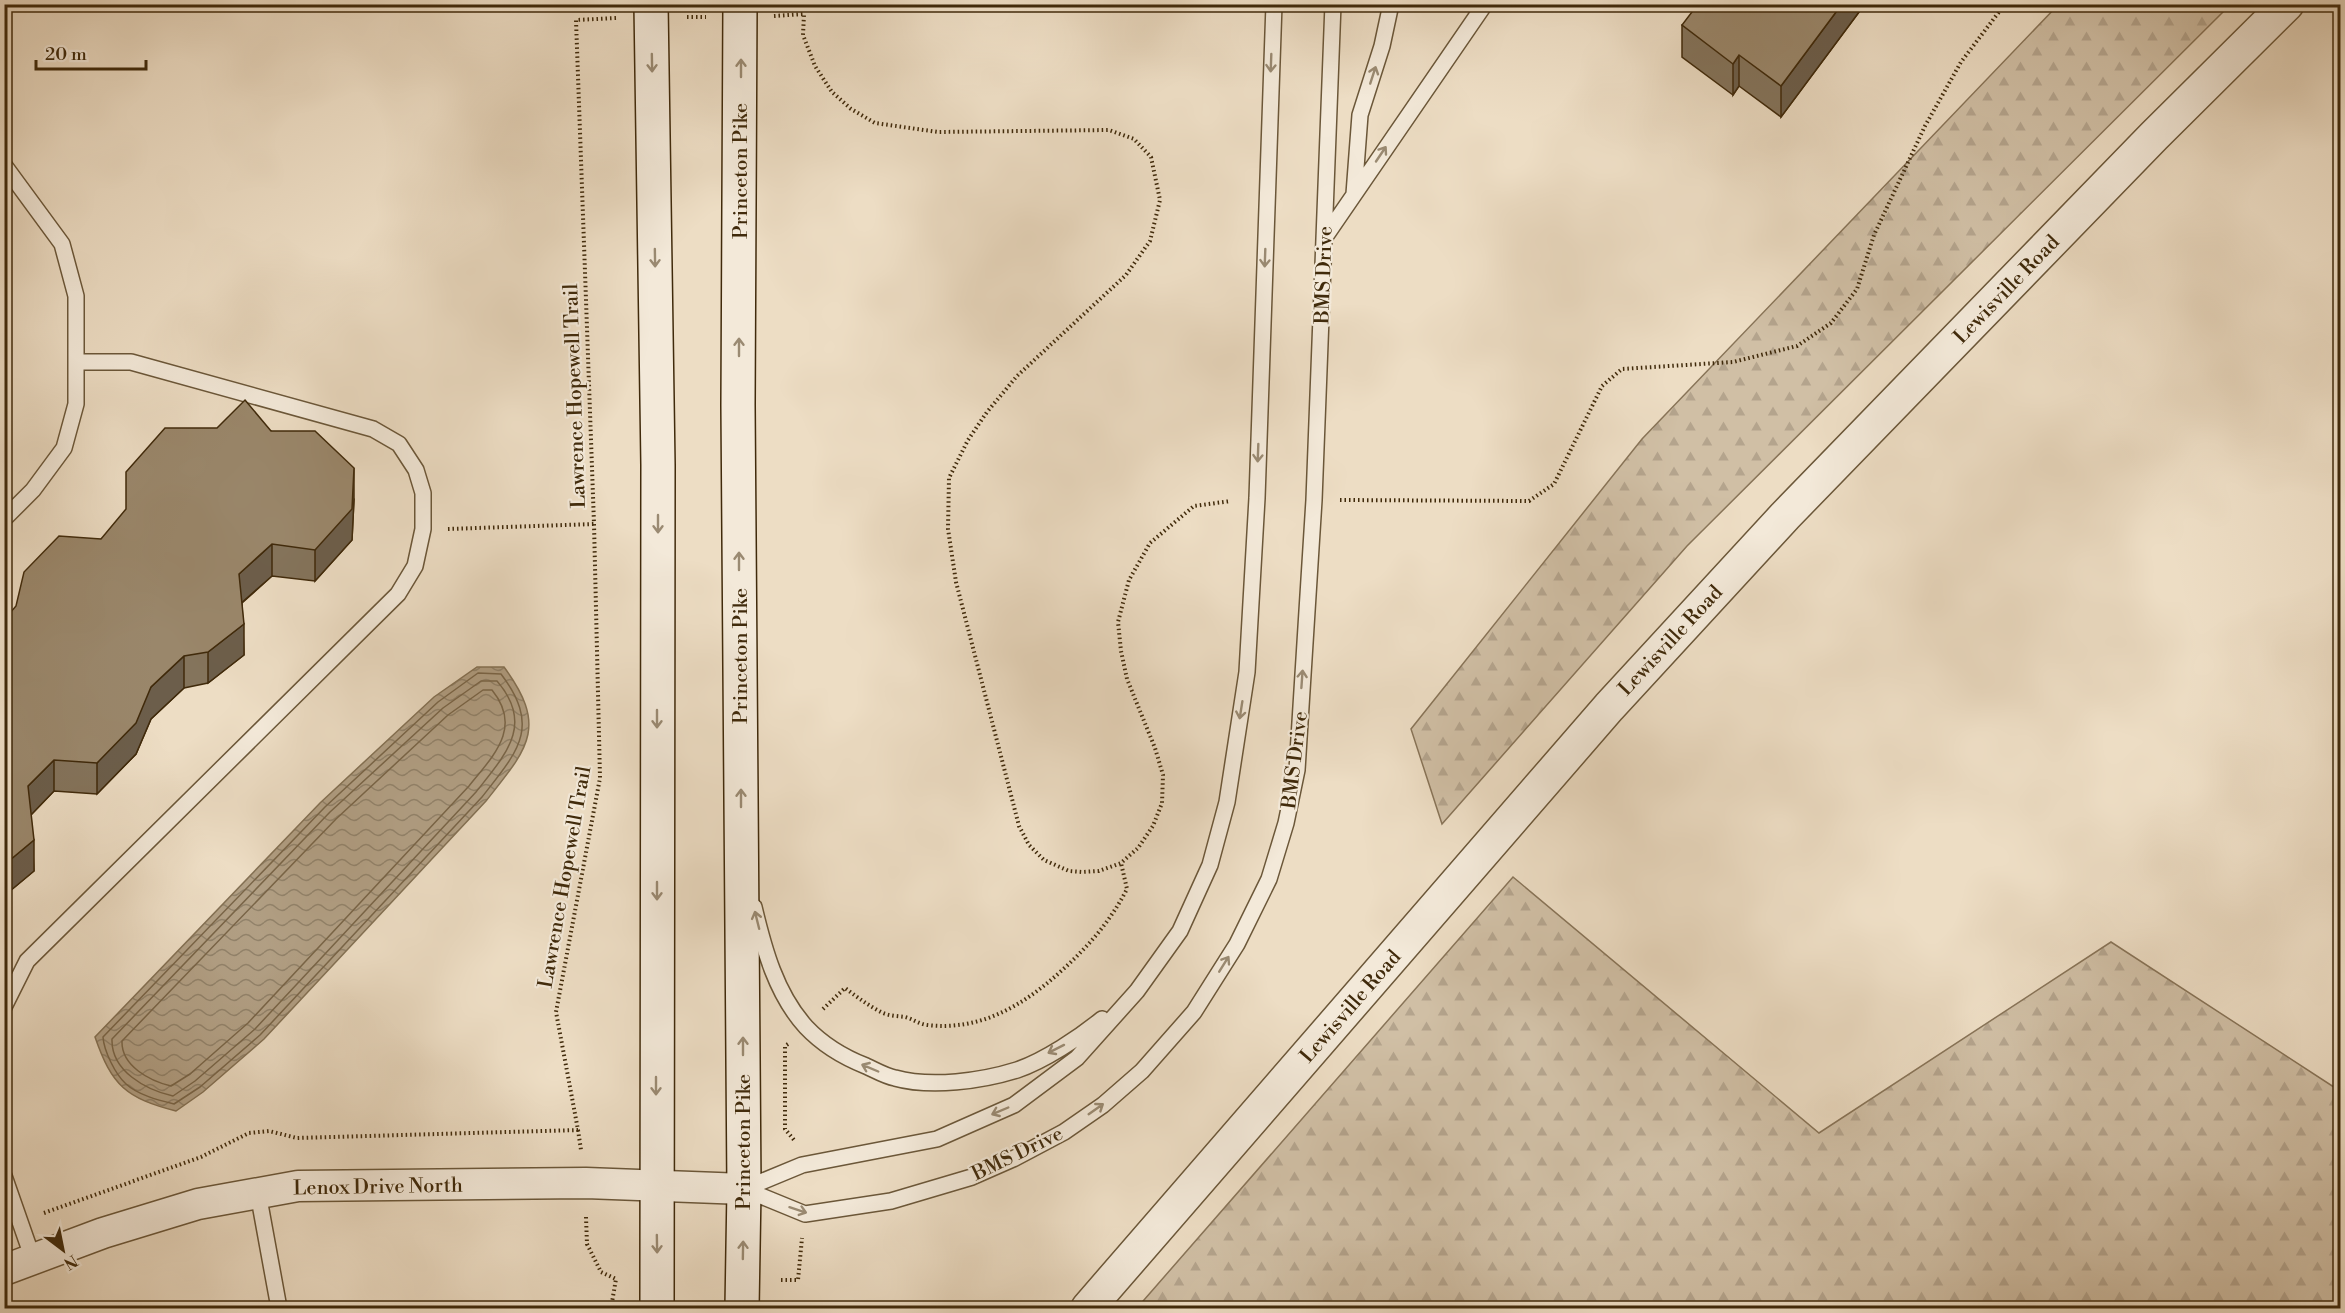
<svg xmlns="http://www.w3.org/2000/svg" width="2345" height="1313" viewBox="0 0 2345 1313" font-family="'Libre Bodoni',serif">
  <defs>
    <pattern id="forest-firs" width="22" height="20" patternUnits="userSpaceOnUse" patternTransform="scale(1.5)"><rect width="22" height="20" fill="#d0bfa5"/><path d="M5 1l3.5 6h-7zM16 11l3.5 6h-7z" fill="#b4a48d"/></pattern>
    <pattern id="water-waves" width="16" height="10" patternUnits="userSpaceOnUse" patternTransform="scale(1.5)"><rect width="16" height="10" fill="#b2a085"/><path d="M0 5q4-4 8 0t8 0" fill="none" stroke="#92836b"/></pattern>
  </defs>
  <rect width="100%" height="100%" fill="#edddc4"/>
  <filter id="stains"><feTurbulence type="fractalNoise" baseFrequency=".00333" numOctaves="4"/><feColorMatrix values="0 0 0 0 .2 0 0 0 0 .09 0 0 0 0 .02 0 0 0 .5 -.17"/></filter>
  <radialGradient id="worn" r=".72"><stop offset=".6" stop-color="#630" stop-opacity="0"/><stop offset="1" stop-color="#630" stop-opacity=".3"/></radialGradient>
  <path fill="url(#forest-firs)" stroke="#887458" stroke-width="1.5" d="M2058,5H2230L1687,546L1442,824L1411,729L1642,439Z
    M1513,877L1819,1133L2111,942L2340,1091V1308H1137Z"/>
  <path fill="url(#water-waves)" stroke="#847154" stroke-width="1.5" d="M477,667H504C549,728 527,749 486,801L264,1039L203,1092L176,1111C126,1098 112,1086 95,1037L320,803L434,697Z"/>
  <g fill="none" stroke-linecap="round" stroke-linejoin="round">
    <path stroke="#796548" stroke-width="1.5" d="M478,673L501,674C542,728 517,752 482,797L260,1035L200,1087L174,1104C158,1100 138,1095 126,1084C115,1074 104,1051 103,1037L325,807L438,702Z
      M481,681H497C535,725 505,755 476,792L255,1029L195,1081L173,1096C146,1090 111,1071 112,1039L330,812L443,708Z
      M483,690H492C523,728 493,756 469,786L248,1023L190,1074L171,1086C150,1081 121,1066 122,1041L336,819L448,715Z"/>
    <g stroke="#6b5739" stroke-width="18">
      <path id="service" d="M4,165L62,244L76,296V404L64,448L33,490L4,519
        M1354,194L1360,115L1382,46L1391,4
        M1325,237L1485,4
        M754,907C764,949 776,994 806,1027C823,1045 843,1057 866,1066C875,1070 885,1076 895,1078C931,1088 982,1081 1017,1070C1044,1061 1080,1037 1102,1019
        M4,1007L27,961L398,594L415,566L423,529V493L416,470L399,444L373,429L131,362H76
        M4,1176L33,1259
        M744,1189L805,1214L891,1201L972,1177L1013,1159L1064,1132L1103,1105L1142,1071L1194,1012L1237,944L1269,879L1286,823L1297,770L1314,500L1333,4
        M744,1189L802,1165L937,1139L1014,1105L1077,1058L1137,991L1180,931L1210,865L1227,802L1247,672L1257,498L1274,4
        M258,1193L279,1308"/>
    </g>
    <g stroke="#6b5739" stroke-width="33">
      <path id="minor" d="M4,1270L103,1233L198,1204L298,1186L586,1183L744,1189"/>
    </g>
    <g stroke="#6b5739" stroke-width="36">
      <path id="tertiary" d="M1088,1308L1609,707L1785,516L2154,136L2287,4"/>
    </g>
    <g stroke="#402a0b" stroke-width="36">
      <path id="secondary" d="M651,4L658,465L657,1308
        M740,4L738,405L744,1189L742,1308"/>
    </g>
    <path stroke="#402a0b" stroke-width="4" stroke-dasharray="1.5 3" stroke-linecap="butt" d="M774,16L804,14L803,35L815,66L832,92L851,109L875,123L938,132L1109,130L1134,139L1151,157L1160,200L1150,241L1126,275L1017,376L987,412L968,440L949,478L948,529L956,582L1019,826L1029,845L1044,860L1069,871L1082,872L1099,871L1121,863L1138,848L1153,826L1162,803L1163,775L1155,748L1127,679L1121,651L1118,622L1129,580L1150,543L1194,506L1231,501
      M687,17H706
      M1340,500L1529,501L1554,484L1602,386L1622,369L1733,362L1797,346L1831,323L1857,289L1874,235L1925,126L1961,62L2005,4
      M448,529L594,524
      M823,1009L845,988C857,997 869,1006 883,1013C890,1016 898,1016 905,1017C913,1019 919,1024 927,1025C979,1031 1021,1007 1059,973C1087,948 1110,922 1127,889L1121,863
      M788,1044L785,1046V1129L794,1140
      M578,1130L581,1150
      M44,1213L201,1157L249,1133L269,1131L297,1138L578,1130L556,1012L600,778L594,524L576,20L616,18
      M586,1217L587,1244L601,1272L616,1279L611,1308
      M781,1280H798L802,1238"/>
    <use href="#service" stroke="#f3e9d9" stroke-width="15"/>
    <use href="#minor" stroke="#f3e9d9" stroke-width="30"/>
    <use href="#tertiary" stroke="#f3e9d9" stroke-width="33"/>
    <use href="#secondary" stroke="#f3e9d9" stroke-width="33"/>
  </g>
  <path fill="#84745c" stroke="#402a0b" stroke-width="1.5" d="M1865,4L1781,117L1739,86L1733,95L1682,57V25Z
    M271,431L354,499L352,540L315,581L272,576L242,603L244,655L208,683L184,688L151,719L136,754L97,794L54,791L31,815L34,871L4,896V620L101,539Z"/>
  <path fill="#6c5e4b" stroke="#402a0b" stroke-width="1.5" d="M1842,4H1865L1781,117V86Z
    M1739,55V86L1733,95V64Z
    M354,468V499L352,540L315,581V550Z
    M272,544V576L239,605V574Z
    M244,624V655L208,683V652Z
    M184,656V688L151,719L136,754L97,794V763L151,687Z
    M54,760V791L28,818V786Z
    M34,840V871L4,896V865Z"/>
  <path fill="#9a876b" stroke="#402a0b" stroke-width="1.5" d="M1698,4H1842L1781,86L1739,55L1733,64L1682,25Z
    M245,400L271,431H315L354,468L352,509L315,550L272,544L239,574L244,624L208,652L184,656L151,687L136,723L97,763L54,760L28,786L34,840L4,865V620L16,606L24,572L59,536L101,539L126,509V472L165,428H217Z"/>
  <defs><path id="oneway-shaft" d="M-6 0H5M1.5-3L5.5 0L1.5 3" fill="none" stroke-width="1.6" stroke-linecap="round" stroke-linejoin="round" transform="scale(1.5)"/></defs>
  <g stroke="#9a8a72">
    <use href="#oneway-shaft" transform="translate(652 63) rotate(89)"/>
    <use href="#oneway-shaft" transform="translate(1271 63) rotate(92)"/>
    <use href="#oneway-shaft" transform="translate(741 68) rotate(-90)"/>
    <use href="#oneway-shaft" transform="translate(1373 75) rotate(-72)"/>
    <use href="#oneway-shaft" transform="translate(1381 154) rotate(-56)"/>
    <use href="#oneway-shaft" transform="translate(655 258) rotate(89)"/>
    <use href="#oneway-shaft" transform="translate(1265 258) rotate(92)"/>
    <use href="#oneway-shaft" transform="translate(739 347) rotate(-90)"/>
    <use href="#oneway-shaft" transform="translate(1258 453) rotate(92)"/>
    <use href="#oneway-shaft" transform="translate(658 524) rotate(90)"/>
    <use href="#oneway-shaft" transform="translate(739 561) rotate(-90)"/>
    <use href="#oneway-shaft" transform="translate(1302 679) rotate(-86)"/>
    <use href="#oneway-shaft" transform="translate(1241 710) rotate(99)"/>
    <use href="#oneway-shaft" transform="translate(657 719) rotate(90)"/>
    <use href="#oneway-shaft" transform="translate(741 798) rotate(-90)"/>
    <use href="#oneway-shaft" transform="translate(657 891) rotate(90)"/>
    <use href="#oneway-shaft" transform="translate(757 920) rotate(-104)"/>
    <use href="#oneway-shaft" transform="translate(1224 964) rotate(-58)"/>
    <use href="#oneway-shaft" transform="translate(743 1046) rotate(-90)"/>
    <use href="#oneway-shaft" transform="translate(1056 1049) rotate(153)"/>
    <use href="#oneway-shaft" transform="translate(870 1068) rotate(-157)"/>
    <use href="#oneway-shaft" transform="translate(656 1086) rotate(90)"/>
    <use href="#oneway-shaft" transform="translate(1096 1109) rotate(-35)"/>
    <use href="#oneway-shaft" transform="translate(1000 1111) rotate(157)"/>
    <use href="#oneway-shaft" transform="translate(798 1210) rotate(18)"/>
    <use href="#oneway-shaft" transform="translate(657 1244) rotate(89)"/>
    <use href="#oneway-shaft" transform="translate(743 1250) rotate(-89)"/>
  </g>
  <g text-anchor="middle" stroke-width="4.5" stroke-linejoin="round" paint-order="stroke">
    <g font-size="20" fill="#402a0b" stroke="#f3e9d9">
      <text transform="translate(740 171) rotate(-90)" y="7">Princeton Pike</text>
      <text transform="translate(1323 275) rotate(-88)" y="7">BMS Drive</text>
      <text transform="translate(2006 289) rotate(-46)" y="7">Lewisville Road</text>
      <text transform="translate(574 396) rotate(-92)" y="7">Lawrence Hopewell Trail</text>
      <text transform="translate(1670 640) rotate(-47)" y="7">Lewisville Road</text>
      <text transform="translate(740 656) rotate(-90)" y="7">Princeton Pike</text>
      <text transform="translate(1294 760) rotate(-83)" y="7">BMS Drive</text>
      <text transform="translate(564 877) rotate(-80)" y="7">Lawrence Hopewell Trail</text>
      <text transform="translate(1350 1006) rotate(-49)" y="7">Lewisville Road</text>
      <text transform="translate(743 1142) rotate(-90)" y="7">Princeton Pike</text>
      <text transform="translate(1017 1153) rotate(-26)" y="7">BMS Drive</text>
      <text transform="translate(378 1186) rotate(-1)" y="7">Lenox Drive North</text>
    </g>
  </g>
  <rect width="2345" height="1313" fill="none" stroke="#edddc4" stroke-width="24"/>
  <rect x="6" y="6" width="2333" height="1301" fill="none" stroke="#402a0b" stroke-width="3"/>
  <rect x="12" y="12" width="2321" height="1289" fill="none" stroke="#402a0b" stroke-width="1.5"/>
  <g transform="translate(63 1250) rotate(148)" stroke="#f3e9d9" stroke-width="4.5" paint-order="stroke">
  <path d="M0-4.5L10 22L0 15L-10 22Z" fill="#402a0b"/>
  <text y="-9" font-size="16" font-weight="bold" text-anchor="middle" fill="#402a0b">N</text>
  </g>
  <path d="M36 60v9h110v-9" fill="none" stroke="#402a0b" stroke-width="3"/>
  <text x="45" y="60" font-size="18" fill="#402a0b" stroke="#f3e9d9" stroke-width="4.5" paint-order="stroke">20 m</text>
  <rect width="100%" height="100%" filter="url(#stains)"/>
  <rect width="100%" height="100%" fill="url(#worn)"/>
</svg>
